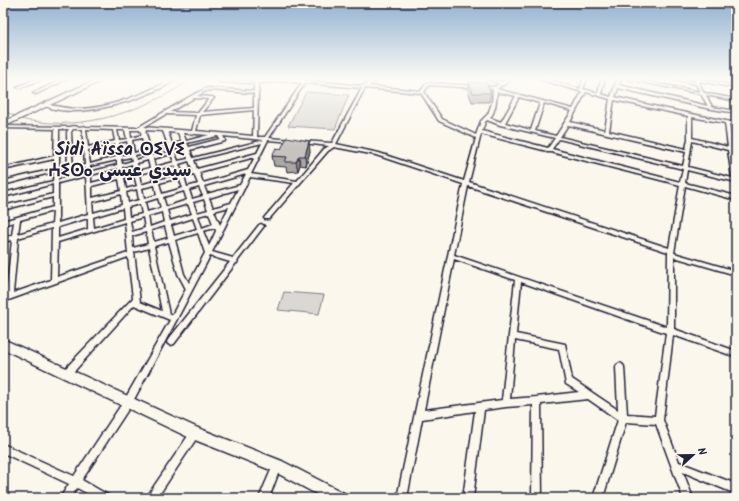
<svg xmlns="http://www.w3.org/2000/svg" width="739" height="501" viewBox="0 0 739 501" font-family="Kalam,'Playpen Sans Arabic','Noto Sans Tifinagh',sans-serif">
  <rect width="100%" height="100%" fill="#fbf7ec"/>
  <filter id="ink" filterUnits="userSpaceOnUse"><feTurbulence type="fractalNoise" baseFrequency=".025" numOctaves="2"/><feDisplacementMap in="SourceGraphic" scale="8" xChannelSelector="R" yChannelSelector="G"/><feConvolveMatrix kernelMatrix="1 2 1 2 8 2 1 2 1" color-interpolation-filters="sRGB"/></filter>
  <g filter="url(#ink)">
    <path fill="#dbd8d3" stroke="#7e7d87" d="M306,92L349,95L335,129L288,126Z
      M284,292L324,295L319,314L278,310Z"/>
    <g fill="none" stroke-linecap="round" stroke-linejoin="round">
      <path stroke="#787681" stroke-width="1" d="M3,110L15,116
        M19,118C25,121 33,121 40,122C92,129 149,108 192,79"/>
      <g stroke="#22223b" stroke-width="3">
        <path id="minor" d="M36,79H42L20,88L17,87Z
          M63,79H68L36,94L33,93Z
          M172,79H177C147,99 77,122 43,105L45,104C56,106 67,109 79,109C112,108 143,94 172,79Z
          M256,79H260L259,81L292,79L363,86L375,79H380L368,86L421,91L427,83H428L494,87L499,84L488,79H494L502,82L506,79H511L505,84L504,85H502L497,89L573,109L582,92L539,79H546L580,89L583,79H587L583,89L598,93L601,79H605L601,94L611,97L617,79H621L619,85L708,106L701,94L627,79H635L700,92L696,84L674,79H683L695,82V80L691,79H700L736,86V88L699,81V83L704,93L736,99V101L706,95L712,107L736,111V113L706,108L618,88L615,97L662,108L736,123V125L729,124L733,148L736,149V151H733L736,170V182L687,170L685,183L736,196V200L685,186L674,253L736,271V275L674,257V329L736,351V357L673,335L663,420L679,462L736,484V494L683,472L693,498H683L656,424L626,422L603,498H593L618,420L588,399L541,404L542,498H532L533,405L506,407L484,410L473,498H463L475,411L422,419L407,498H397L463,184L376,155L334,147L328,151L269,219H265L264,218L294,183L250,177L212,252L233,258L259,225L261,224L264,226L238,260L237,263H236L174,344L171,345L168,344L167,342L168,340L230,262L210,256L176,321L131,405L82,480L108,495L110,498H96L77,488L70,498H60L69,484L3,453V444L74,476L125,399L170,320L134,305L69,377L66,378L63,377L62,374L63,371L133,298L128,257L3,302V296L6,295L12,240L3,242V238L12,235L14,222L3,225V221L53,207V197L3,210V206L53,194V184L3,197V193L53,181L54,172L3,185V181L54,169V159L3,170V168L54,156L55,129L3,128V126L70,127C74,125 80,128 84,126L86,127L137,128L191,96L207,88L254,91V83L220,82L218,81L219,80L255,81ZM286,81L302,83L265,137H257L258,93L259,92L258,91V83ZM305,83L362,88L332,143L301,141V143H303L329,146L324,149L297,181L251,174L268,140L294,142L296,141L294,140L269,138ZM429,85L493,89L492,103L488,114L481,121L476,135L442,119L424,92ZM365,88L421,93L439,121L476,138L464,181L379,153L336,144ZM208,90L254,93V108L202,112L214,98L212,97L197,96ZM497,92L516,96L501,122L490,118C496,111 496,100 497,92ZM586,92L610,99L605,130L570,122ZM519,97L540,103L531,130L505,123ZM194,98L209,99L198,113L170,112ZM614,100L688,116V139L686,149L609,131ZM544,103L572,111L556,136L535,131ZM254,110L253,136L196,131L200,115ZM166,114L196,115L192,131L144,127ZM692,117L725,123L728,147L692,138ZM487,120L500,125L555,138L548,148L482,131L485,122ZM568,125L686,152L683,166L560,137ZM59,129H69L67,132L68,169L59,171ZM73,129H82L84,149L72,151L71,132ZM86,129L113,130L115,141L88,147ZM117,130H125L127,139L119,140ZM130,130H140L142,135L131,138ZM145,130L163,131L168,145L150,149ZM168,132L178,133L182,142L172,144ZM183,133L209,135L186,141ZM481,134L547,151V152H551L680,185L669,248L469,182ZM217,136H218L220,139L189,147L187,143ZM223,136L264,140L193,158L190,150L225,141V140ZM142,138L146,150L134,153L132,140ZM559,139L683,169L680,182L552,149ZM127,141L130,154L121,156L119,143ZM692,141L728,150L732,178L688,167ZM262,143L257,153L197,169L194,160ZM115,144L116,157L90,164L88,150ZM183,144L184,148L175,151L173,146ZM169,147L170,152L152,156L151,152ZM84,151L85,165L73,167L72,154ZM185,151L188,159L178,161L175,153ZM146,153L147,157L136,160L135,155ZM171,154L174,162L155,167L153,159ZM131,157L132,161L122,164L121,159ZM255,157L248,170L203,183L199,172ZM117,160V165L90,172V166ZM148,160L150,168L138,171L137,163ZM189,161L193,171L183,174L179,164ZM132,164L134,172L124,175L122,167ZM175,165L178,175L158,180L156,170ZM85,168V173L73,176V170ZM118,168L119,176L91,183V175ZM151,171L154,181L141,185L139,174ZM68,172V177L58,180L59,174ZM194,174L198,184L187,187L184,176ZM246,174L240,185L207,194L204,186ZM134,175L137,186L126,189L124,178ZM86,176L88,214L58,223V183ZM179,178L183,188L162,194L159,183ZM119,179L121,191L92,198V186ZM155,185L157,195L144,199L142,188ZM468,186L668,252L667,327L454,255ZM199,187L203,196L192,199L189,190ZM137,189L139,200L128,203L126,192ZM238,189L231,203L213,208L209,198ZM184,191L187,200L166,207L163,197ZM121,194L122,205L93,213L92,202ZM158,198L161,208L147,212L145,202ZM204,199L208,210L197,213L193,202ZM140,204L142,214L129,217L128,207ZM188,204L192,214L170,221L167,210ZM229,207L220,225L214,211ZM123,208L124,219L94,228L93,217ZM53,211L52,224L18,234L20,220ZM162,212L164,222L150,227L148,216ZM209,213L213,224L202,228L198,216ZM143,217L145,228L132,232L130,221ZM88,218V229L58,238V227ZM193,218L197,229L174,236L171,225ZM125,222L128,253L57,277L58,242ZM165,226L168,238L154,242L151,230ZM52,228L51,280L13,293L18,238ZM215,228L216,231L209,246L203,231ZM146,232L148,244L133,248L132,236ZM198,233L205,253L189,283L184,274L175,240ZM169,242L178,274L186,289L172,315L169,314L154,246ZM149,248L162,311L140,302L134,252ZM454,259L515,280L502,400L424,410ZM521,282L666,333L655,416L627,414L624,367L623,365L620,363L617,365L616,367L618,410L572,379L565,344L516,334ZM515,340L559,349L566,384L579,392L537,397L510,399Z
          M733,79H736V80H734Z
          M195,429L198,430L199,433L198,436L157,498H146L192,430Z
          M277,462L280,463L281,466L269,498H259L274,463Z"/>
      </g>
      <g stroke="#22223b" stroke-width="3">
        <path id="secondary" d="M3,339L198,428L282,461L344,493L346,498H324L273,471L190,438L3,349Z"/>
      </g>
      <g stroke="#22223b" stroke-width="3">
        <path id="primary" d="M97,79H105L3,127V122Z"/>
      </g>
      <use href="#minor" fill="#fbf7ec" fill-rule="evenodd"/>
      <use href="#secondary" fill="#fbf7ec" fill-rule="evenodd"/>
      <use href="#primary" fill="#fbf7ec" fill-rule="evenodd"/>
    </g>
    <path fill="#aaa7a5" stroke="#22223b" d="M469,82L491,93L489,102H472L468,91Z
      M310,151L306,166L300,165L298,171L287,172L286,167L274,166L272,156Z"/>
    <path fill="#8b8886" stroke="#22223b" d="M309,141L310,151L306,166L305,156Z
      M299,156L300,165L298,171L296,162Z"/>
    <path fill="#c6c2c0" stroke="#22223b" d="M469,82H486L491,93H473Z
      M287,137L309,141L305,156H299L296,162H285L287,157L272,156L276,148L281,149Z"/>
  </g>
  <linearGradient id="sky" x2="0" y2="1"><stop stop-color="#92b2d2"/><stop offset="0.53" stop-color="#fdfbf6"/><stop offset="1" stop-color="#fdfbf6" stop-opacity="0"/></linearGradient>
  <rect width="739" height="149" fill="url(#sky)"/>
  <g text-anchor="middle" stroke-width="3.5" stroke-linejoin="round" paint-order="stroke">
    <g font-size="18" font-weight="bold" fill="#22223b" stroke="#fbf7ec">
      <text x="120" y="155">Sidi Aïssa ⵙⵉⴸⵉ<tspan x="120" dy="21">ⵄⵉⵙⴰ سيدي عيسى</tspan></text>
    </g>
  </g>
  <rect width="739" height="501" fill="none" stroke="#fbf7ec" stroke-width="16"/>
  <rect x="8" y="8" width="723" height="485" fill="none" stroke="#22223b" stroke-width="1.5" filter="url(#ink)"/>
  <g transform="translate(693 455) rotate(68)" stroke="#fbf7ec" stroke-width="3" paint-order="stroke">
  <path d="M0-3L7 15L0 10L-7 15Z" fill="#22223b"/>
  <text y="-6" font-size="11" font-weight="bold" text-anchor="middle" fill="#22223b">N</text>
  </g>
</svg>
